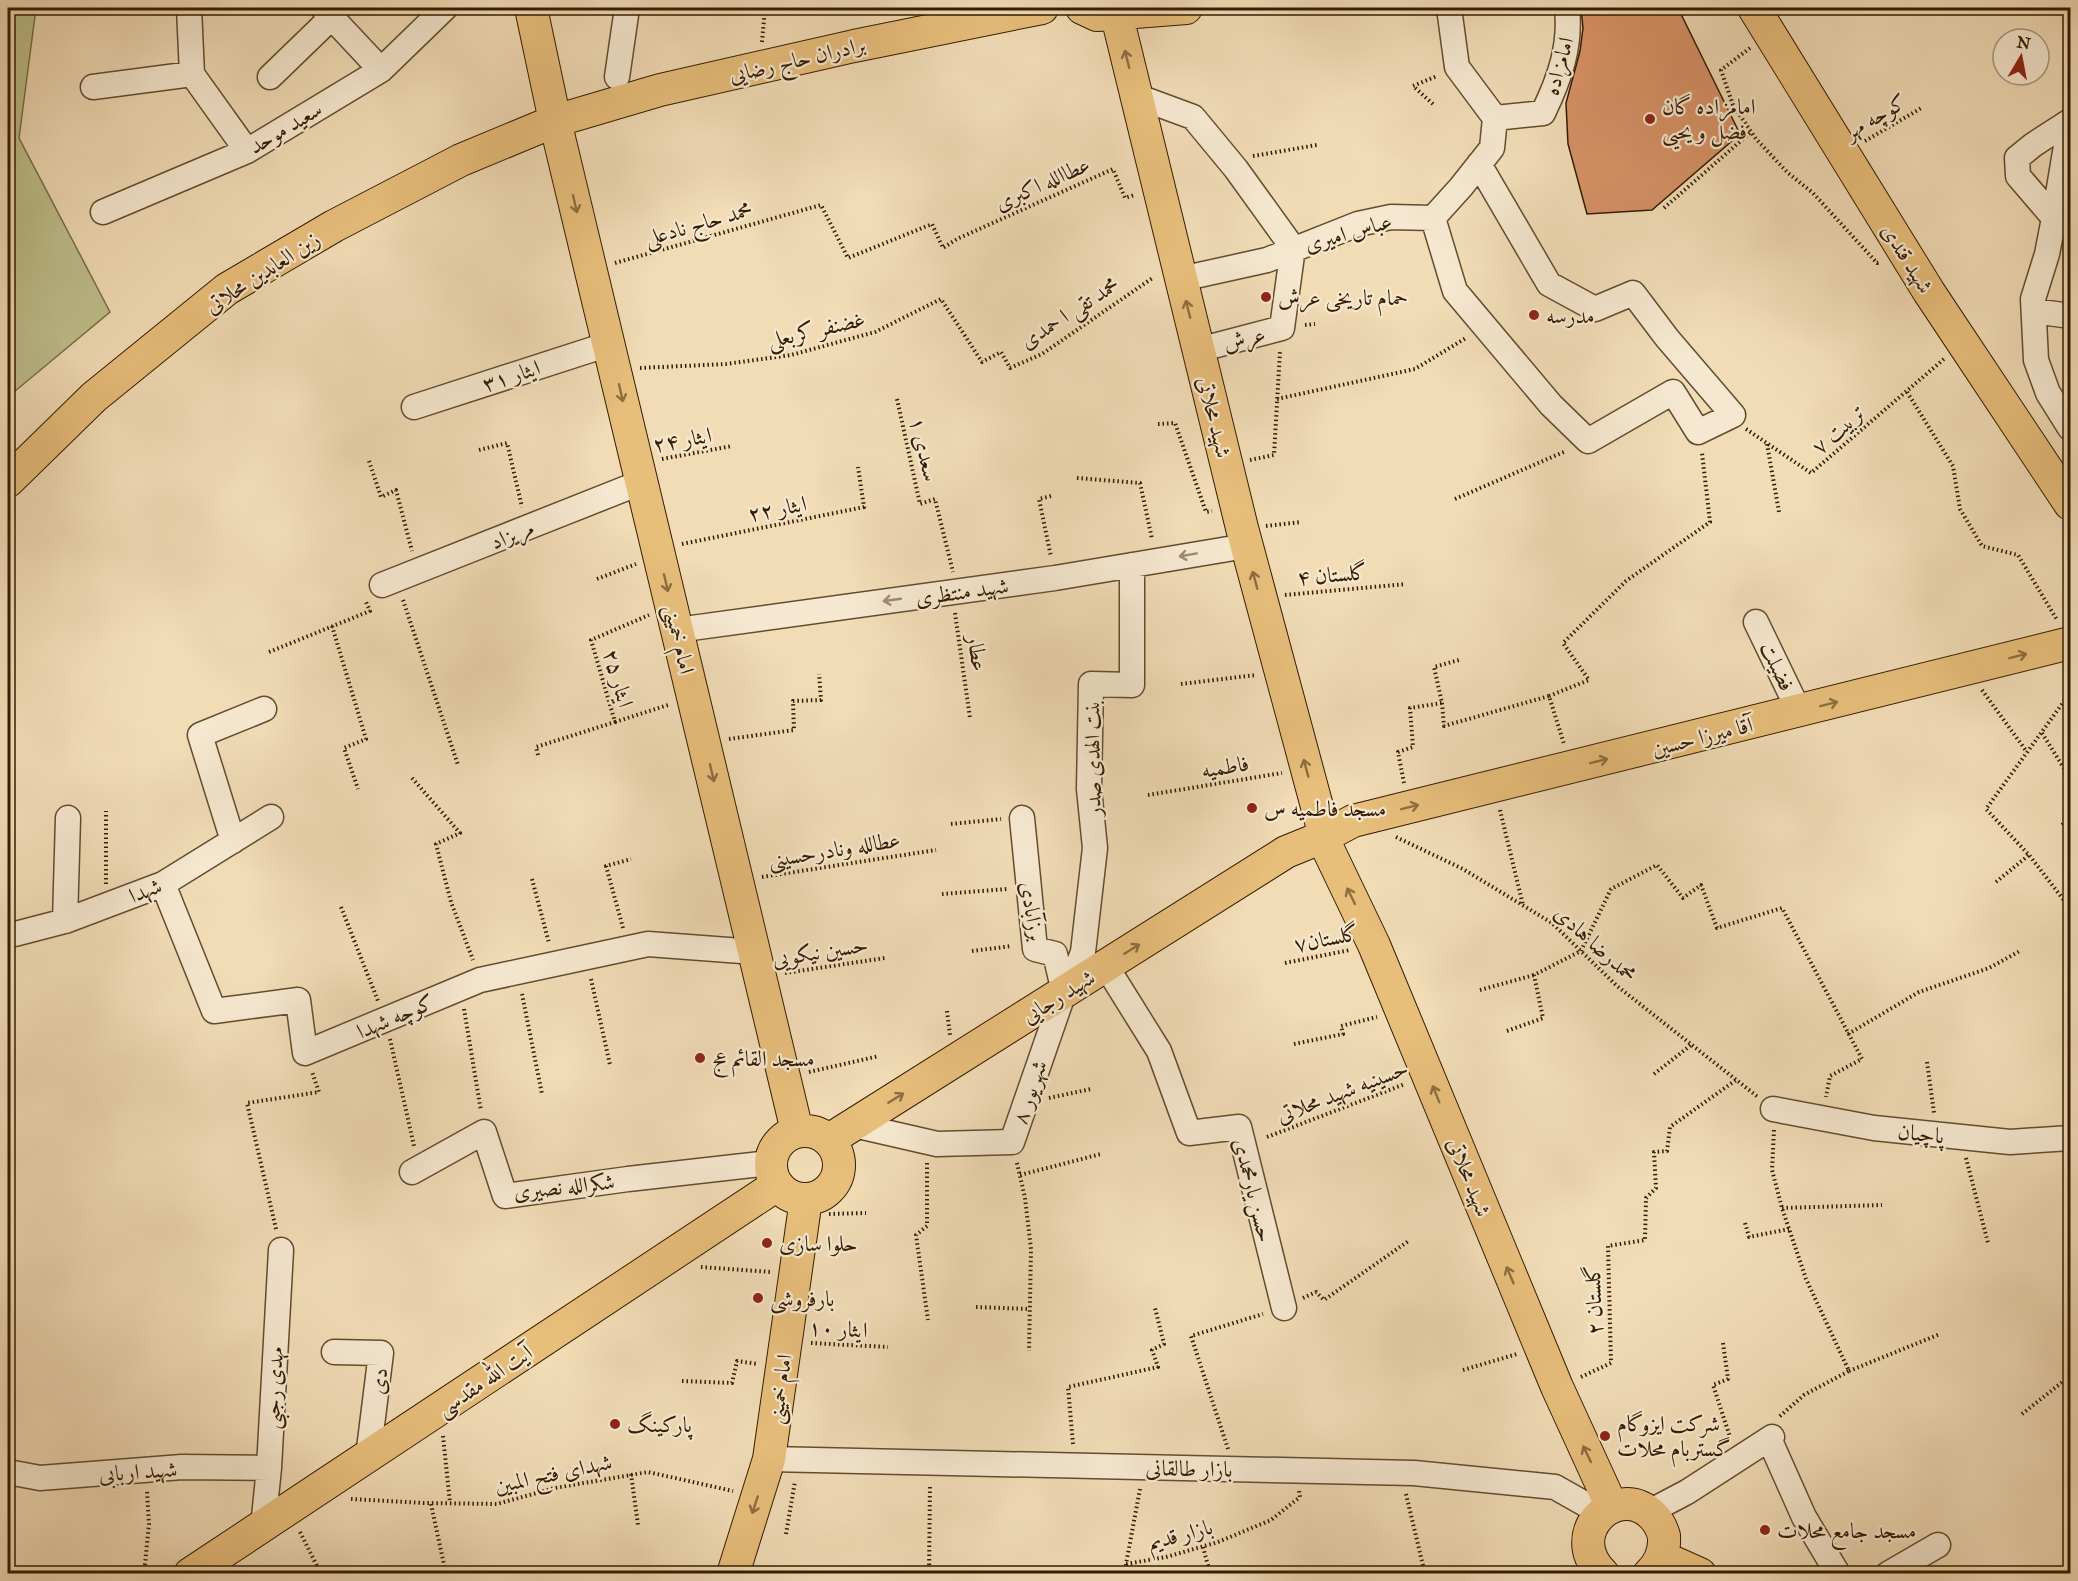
<svg xmlns="http://www.w3.org/2000/svg" width="2078" height="1581" viewBox="0 0 2078 1581" font-family="'IM FELL Great Primer',Amiri,serif">
  <rect width="100%" height="100%" fill="#f1dcb6"/>
  <filter id="stains"><feTurbulence type="fractalNoise" baseFrequency=".00333" numOctaves="4"/><feColorMatrix values="0 0 0 0 .2 0 0 0 0 .09 0 0 0 0 .02 0 0 0 .5 -.17"/></filter>
  <radialGradient id="worn" r=".72"><stop offset=".6" stop-color="#630" stop-opacity="0"/><stop offset="1" stop-color="#630" stop-opacity=".3"/></radialGradient>
  <path fill="#bebf8b" stroke="#786e46" stroke-width="1.5" d="M8,8H36L19,138L110,312L8,397Z"/>
  <path fill="#d69267" stroke="#331c00" stroke-width="1.5" d="M1581,8H1678L1740,134L1652,210L1587,214L1568,144L1566,103L1580,51L1583,28Z"/>
  <g fill="none" stroke-linecap="round" stroke-linejoin="round">
    <g stroke="#624c2e" stroke-width="27">
      <path id="minor" d="M189,8L192,74L247,151
        M323,8L381,70
        M1449,8L1457,67L1495,118
        M270,77L332,17
        M617,77L627,8
        M93,87L192,74
        M1136,96L1193,117L1236,169L1293,248L1282,328L1198,350
        M1495,118L1543,113C1560,78 1571,46 1567,8
        M2070,121L2033,145L2017,158L2018,176L2054,218L2047,254L2033,299L2036,360L2048,393L2070,428
        M103,212L247,151L381,70L445,8
        M1433,218L1455,291L1551,405L1588,441L1673,392L1698,432L1733,415L1667,338L1633,293L1595,309L1549,284L1479,164
        M2054,218L2070,122
        M1181,279L1267,260L1358,224L1391,217L1433,218L1461,187L1492,148L1495,118
        M2034,311L2070,316
        M414,407L609,344
        M382,585L642,482
        M1756,622L1799,711
        M677,630L1055,578L1246,546
        M233,841L200,735L264,709
        M163,884L214,1011L298,1000L305,1053L480,980L648,944L755,952
        M65,921L68,818
        M8,933L15,934L65,921L163,884L271,817
        M1106,966L1159,1051L1189,1133L1239,1127L1284,1308
        M1069,989L1083,952L1095,848L1089,789L1091,684L1132,685V565
        M1773,1109L1874,1128L2010,1142L2070,1138
        M854,1125L937,1144L1012,1142L1064,992L1055,954L1035,949L1022,818
        M412,1172L484,1132L505,1196L628,1179L770,1163
        M334,1352L381,1353L368,1457
        M1771,1443L1804,1517L1838,1574
        M769,1459L1414,1473L1555,1487L1601,1513
        M8,1472L40,1478L182,1467L269,1468
        M1649,1512L1687,1492L1772,1437
        M263,1527L269,1468L281,1250
        M1888,1574L1938,1545"/>
    </g>
    <g stroke="#331c00" stroke-width="34">
      <path id="major" d="M531,8L555,121L797,1131
        M1082,8L1097,15L1186,8
        M1115,8L1242,528L1322,825
        M1754,8L1929,292L2070,504
        M8,481L94,397L227,289L334,226L461,160L555,121L660,90L854,46L1042,8
        M1334,831L1353,821L2070,643
        M1327,847L1374,945L1557,1387L1612,1507
        M771 1165a34 34 0 1 1 68 0a34 34 0 1 1-68 0Z
        M829,1140L1286,852L1313,841
        M1662,1557L1700,1574
        M190,1574L777,1185
        M733,1574L769,1459L806,1199
        M1603,1574C1561,1533 1618,1480 1653,1516C1659,1522 1662,1529 1664,1536C1665,1552 1660,1564 1649,1574"/>
    </g>
    <path stroke="#331c00" stroke-width="4" stroke-dasharray="1.5 3" stroke-linecap="butt" d="M762,42L765,8
      M1750,48L1721,70L1733,105L1756,139L1788,173L1813,193L1877,263L1881,262
      M1433,104L1413,86L1437,76
      M1865,141L1923,107
      M1253,156L1317,145
      M1664,208L1751,132
      M615,263L821,205L848,258L932,224L943,248L957,239L1113,169L1125,198L1134,195
      M1305,325L1315,324
      M640,368L726,364L791,355L875,332L941,299L982,362L1001,352L1010,368L1042,354L1154,277
      M1907,392L1953,466L1960,509L1982,546L2018,555L2057,620
      M897,399L920,504L935,499L953,572
      M1277,399L1415,369L1466,338
      M1158,424L1175,423L1206,512L1212,511
      M1746,429L1811,473L1944,359
      M1767,444L1779,512
      M479,450L507,443L522,507
      M662,459L732,446
      M1250,460L1274,455L1280,351
      M369,461L381,497L396,490L412,551
      M1077,478L1140,483L1152,539
      M1051,496L1039,499L1051,557
      M1455,499L1566,451
      M1266,526L1301,522
      M682,544L864,507L858,467
      M597,579L636,564
      M1285,595L1406,584
      M403,600L458,765
      M955,613L970,718
      M332,626L366,739L344,748L358,789
      M269,652L370,611L366,602
      M1181,684L1256,675
      M1982,690L2027,752
      M2070,693L1986,809L2029,855L2070,908
      M1549,696L1589,680L1563,643L1626,581L1710,522L1702,453
      M1442,703L1444,726L1549,696L1564,744
      M615,722L668,705
      M2042,733L2070,778
      M729,739L794,730L793,701L821,700L819,674
      M538,755L536,747L615,722L591,640L649,615
      M412,778L460,833L436,844L451,902L473,960
      M1404,783L1398,752L1413,747L1410,708L1442,703L1434,667L1459,660
      M1148,795L1282,773
      M1500,810L1523,905
      M951,824L1001,819
      M2062,825L2070,818
      M1396,837L1463,869L1552,923L1617,986L1758,1097
      M762,877L936,850
      M532,879L549,943
      M1996,882L2029,855
      M106,884V811
      M942,894L1007,889
      M341,907L378,1001
      M623,928L606,866L631,859
      M972,951L1012,946
      M1285,963L1350,950
      M785,973L885,958
      M591,979L610,1065
      M1480,990L1534,975
      M522,994L542,1094
      M464,1009L481,1111
      M947,1011L950,1035
      M1507,1031L1543,1018L1534,975L1581,951L1611,889L1657,865L1683,898L1701,885L1717,928L1782,908L1862,1059L1830,1076L1826,1097
      M1848,1034L1919,992L1989,968L2020,951
      M390,1039L414,1146
      M1294,1044L1343,1034L1341,1026L1377,1017
      M1927,1062L1934,1113
      M809,1072L879,1056
      M1654,1074L1691,1045
      M1049,1098L1091,1089
      M1774,1130L1772,1170L1782,1208L1806,1279L1849,1371L1804,1395L1779,1417
      M1267,1137L1405,1084
      M1966,1158L1988,1243
      M927,1163V1226L916,1235L928,1320
      M1017,1163L1025,1198L1031,1249L1029,1351
      M1020,1175L1101,1154
      M1782,1208L1882,1205
      M829,1214L866,1213
      M1745,1223L1749,1237L1789,1229
      M276,1229L247,1103L319,1092L312,1072
      M701,1267L771,1272
      M1303,1298L1316,1292L1324,1300L1410,1240
      M976,1307L1030,1309
      M811,1343L888,1347
      M1723,1343L1728,1379L1713,1385L1730,1437
      M1463,1370L1517,1354
      M1849,1371L1940,1334
      M1581,1377L1611,1363L1608,1246L1645,1240L1646,1198L1656,1188L1654,1152L1667,1151L1670,1127L1736,1080
      M682,1381L732,1383L737,1361L758,1364
      M2022,1414L2070,1376
      M443,1436L450,1503
      M1073,1444L1068,1387L1158,1367L1152,1350L1164,1344L1155,1308
      M1228,1449L1191,1336L1263,1314
      M631,1474L638,1525
      M1140,1489L1126,1564L1166,1557L1218,1542L1271,1520L1300,1497L1299,1491
      M1406,1494L1425,1574
      M351,1499L424,1503L497,1504L555,1488L648,1472L733,1491
      M431,1504L446,1574
      M300,1532L321,1574
      M786,1534L795,1481
      M1203,1547L1210,1573
      M144,1574L149,1524L147,1491
      M929,1574L930,1484
      M1126,1574V1564"/>
    <use href="#minor" stroke="#f6e8d0" stroke-width="24"/>
    <use href="#major" stroke="#e8be7b" stroke-width="32"/>
  </g>
  <defs><path id="oneway-shaft" d="M-6 0H5M1.5-3L5.5 0L1.5 3" fill="none" stroke-width="1.6" stroke-linecap="round" stroke-linejoin="round" transform="scale(1.5)"/></defs>
  <g stroke="#8e6d3e">
    <use href="#oneway-shaft" transform="translate(1127 59) rotate(-104)"/>
    <use href="#oneway-shaft" transform="translate(575 204) rotate(77)"/>
    <use href="#oneway-shaft" transform="translate(1188 309) rotate(-104)"/>
    <use href="#oneway-shaft" transform="translate(621 393) rotate(77)"/>
    <use href="#oneway-shaft" transform="translate(1255 580) rotate(-105)"/>
    <use href="#oneway-shaft" transform="translate(666 583) rotate(77)"/>
    <use href="#oneway-shaft" transform="translate(2018 656) rotate(-14)"/>
    <use href="#oneway-shaft" transform="translate(1829 704) rotate(-14)"/>
    <use href="#oneway-shaft" transform="translate(1599 761) rotate(-14)"/>
    <use href="#oneway-shaft" transform="translate(1306 768) rotate(-105)"/>
    <use href="#oneway-shaft" transform="translate(712 773) rotate(77)"/>
    <use href="#oneway-shaft" transform="translate(1410 807) rotate(-14)"/>
    <use href="#oneway-shaft" transform="translate(1351 896) rotate(-116)"/>
    <use href="#oneway-shaft" transform="translate(1132 949) rotate(-32)"/>
    <use href="#oneway-shaft" transform="translate(1436 1094) rotate(-112)"/>
    <use href="#oneway-shaft" transform="translate(896 1098) rotate(-32)"/>
    <use href="#oneway-shaft" transform="translate(1510 1275) rotate(-113)"/>
    <use href="#oneway-shaft" transform="translate(1587 1454) rotate(-116)"/>
    <use href="#oneway-shaft" transform="translate(755 1505) rotate(108)"/>
  </g>
  <g stroke="#9e8c72">
    <use href="#oneway-shaft" transform="translate(1188 555) rotate(170)"/>
    <use href="#oneway-shaft" transform="translate(892 600) rotate(172)"/>
  </g>
  <g fill="#8f2418" stroke="#f6e8d0" stroke-width="2">
    <circle cx="1650" cy="119" r="6"/>
    <circle cx="1266" cy="297" r="6"/>
    <circle cx="1534" cy="315" r="6"/>
    <circle cx="1252" cy="808" r="6"/>
    <circle cx="700" cy="1058" r="6"/>
    <circle cx="767" cy="1243" r="6"/>
    <circle cx="758" cy="1298" r="6"/>
    <circle cx="615" cy="1424" r="6"/>
    <circle cx="1605" cy="1436" r="6"/>
    <circle cx="1765" cy="1530" r="6"/>
  </g>
  <g text-anchor="middle" stroke-width="4.5" stroke-linejoin="round" paint-order="stroke">
    <g font-size="22" fill="#331c00" stroke="#f6e8d0">
      <text transform="translate(797 59) rotate(-13)" y="8">برادران حاج رضایی</text>
      <text transform="translate(1558 66) rotate(-74)" y="8">امامزاده</text>
      <text transform="translate(1875 116) rotate(-30)" y="8">کوچه مهر</text>
      <text transform="translate(285 127) rotate(-31)" y="8">سعید موحد</text>
      <text transform="translate(1042 183) rotate(-24)" y="8">عطاالله اکبری</text>
      <text transform="translate(698 223) rotate(-16)" y="8">محمد حاج نادعلی</text>
      <text transform="translate(1348 232) rotate(-16)" y="8">عباس امیری</text>
      <text transform="translate(1908 258) rotate(58)" y="8">شهید قندی</text>
      <text transform="translate(262 272) rotate(-33)" y="8">زین العابدین محلاتی</text>
      <text transform="translate(1069 312) rotate(-33)" y="8">محمد تقی ا حمدی</text>
      <text transform="translate(816 329) rotate(-13)" y="8">غضنفر کربعلی</text>
      <text transform="translate(1244 338) rotate(-14)" y="8">عرش</text>
      <text transform="translate(511 375) rotate(-18)" y="8">ایثار ۳۱</text>
      <text transform="translate(1215 417) rotate(76)" y="8">شهید محلاتی</text>
      <text transform="translate(1838 429) rotate(-41)" y="8">تربیت ۷</text>
      <text transform="translate(682 439) rotate(-10)" y="8">ایثار ۲۴</text>
      <text transform="translate(925 449) rotate(77)" y="8">سعدی ۱</text>
      <text transform="translate(777 508) rotate(-11)" y="8">ایثار ۲۲</text>
      <text transform="translate(512 534) rotate(-22)" y="8">مریزاد</text>
      <text transform="translate(1332 574) rotate(-5)" y="8">گلستان ۴</text>
      <text transform="translate(962 591) rotate(-8)" y="8">شهید منتظری</text>
      <text transform="translate(680 639) rotate(77)" y="8">امام خمینی</text>
      <text transform="translate(978 653) rotate(82)" y="8">عطار</text>
      <text transform="translate(1778 666) rotate(65)" y="8">فضیلت</text>
      <text transform="translate(619 678) rotate(74)" y="8">ایثار ۲۵</text>
      <text transform="translate(1702 736) rotate(-14)" y="8">آقا میرزا حسین</text>
      <text transform="translate(1092 758) rotate(-91)" y="8">بنت الهدی صدر</text>
      <text transform="translate(1225 766) rotate(-9)" y="8">فاطمیه</text>
      <text transform="translate(834 849) rotate(-9)" y="8">عطالله ونادرحسینی</text>
      <text transform="translate(145 890) rotate(-22)" y="8">شهدا</text>
      <text transform="translate(1033 911) rotate(81)" y="8">برزآبادی</text>
      <text transform="translate(1326 938) rotate(-11)" y="8">گلستان۷</text>
      <text transform="translate(1596 943) rotate(42)" y="8">محمدرضا هادی</text>
      <text transform="translate(820 951) rotate(-9)" y="8">حسین نیکویی</text>
      <text transform="translate(1058 996) rotate(-32)" y="8">شهید رجایی</text>
      <text transform="translate(395 1016) rotate(-23)" y="8">کوچه شهدا</text>
      <text transform="translate(1342 1091) rotate(-21)" y="8">حسینیه شهید محلاتی</text>
      <text transform="translate(1029 1092) rotate(-71)" y="8">۸ شهریور</text>
      <text transform="translate(1921 1133) rotate(6)" y="8">پاچیان</text>
      <text transform="translate(1470 1177) rotate(68)" y="8">شهید محلاتی</text>
      <text transform="translate(564 1186) rotate(-6)" y="8">شکرالله نصیری</text>
      <text transform="translate(1254 1190) rotate(76)" y="8">حسن یارمحمدی</text>
      <text transform="translate(1593 1300) rotate(-92)" y="8">گلستان ۲</text>
      <text transform="translate(838 1328) rotate(3)" y="8">ایثار ۱۰</text>
      <text transform="translate(484 1380) rotate(-34)" y="8">آیت الله مقدسی</text>
      <text transform="translate(378 1381) rotate(-83)" y="8">دی</text>
      <text transform="translate(273 1388) rotate(-87)" y="8">مهدی رجبی</text>
      <text transform="translate(779 1389) rotate(-82)" y="8">امام خمینی</text>
      <text transform="translate(1189 1468) rotate(1)" y="8">بازار طالقانی</text>
      <text transform="translate(138 1471) rotate(-4)" y="8">شهید اربابی</text>
      <text transform="translate(553 1473) rotate(-12)" y="8">شهدای فتح المبین</text>
      <text transform="translate(1180 1534) rotate(-15)" y="8">بازار قدیم</text>
    </g>
    <g font-size="22" fill="#331c00" stroke="#f6e8d0" text-anchor="start">
      <text x="1662" y="114">امامزاده گان<tspan x="1662" dy="25">فضل و یحیی</tspan></text>
      <text x="1278" y="305">حمام تاریخی عرش</text>
      <text x="1546" y="323">مدرسه</text>
      <text x="1264" y="816">مسجد فاطمیه س</text>
      <text x="712" y="1066">مسجد القائم عج</text>
      <text x="779" y="1251">حلوا سازی</text>
      <text x="770" y="1306">بارفروشی</text>
      <text x="1617" y="1431">شرکت ایزوگام<tspan x="1617" dy="25">گستربام محلات</tspan></text>
      <text x="627" y="1432">پارکینگ</text>
      <text x="1777" y="1538">مسجد جامع محلات</text>
    </g>
  </g>
  <rect width="2078" height="1581" fill="none" stroke="#f1dcb6" stroke-width="30"/>
  <rect x="9" y="9" width="2060" height="1563" fill="none" stroke="#331c00" stroke-width="3"/>
  <rect x="15" y="15" width="2048" height="1551" fill="none" stroke="#331c00" stroke-width="1.5"/>
  <g transform="translate(2021 57) rotate(10)"><circle r="28" fill="#f6e8d0" stroke="#a8967d" stroke-width="1.5"/>
  <path d="M0-4.5L10 22L0 15L-10 22Z" fill="#8f2418"/>
  <text y="-9" font-size="16" font-weight="bold" text-anchor="middle" fill="#331c00">N</text>
  </g>
  <rect width="100%" height="100%" filter="url(#stains)"/>
  <rect width="100%" height="100%" fill="url(#worn)"/>
</svg>
